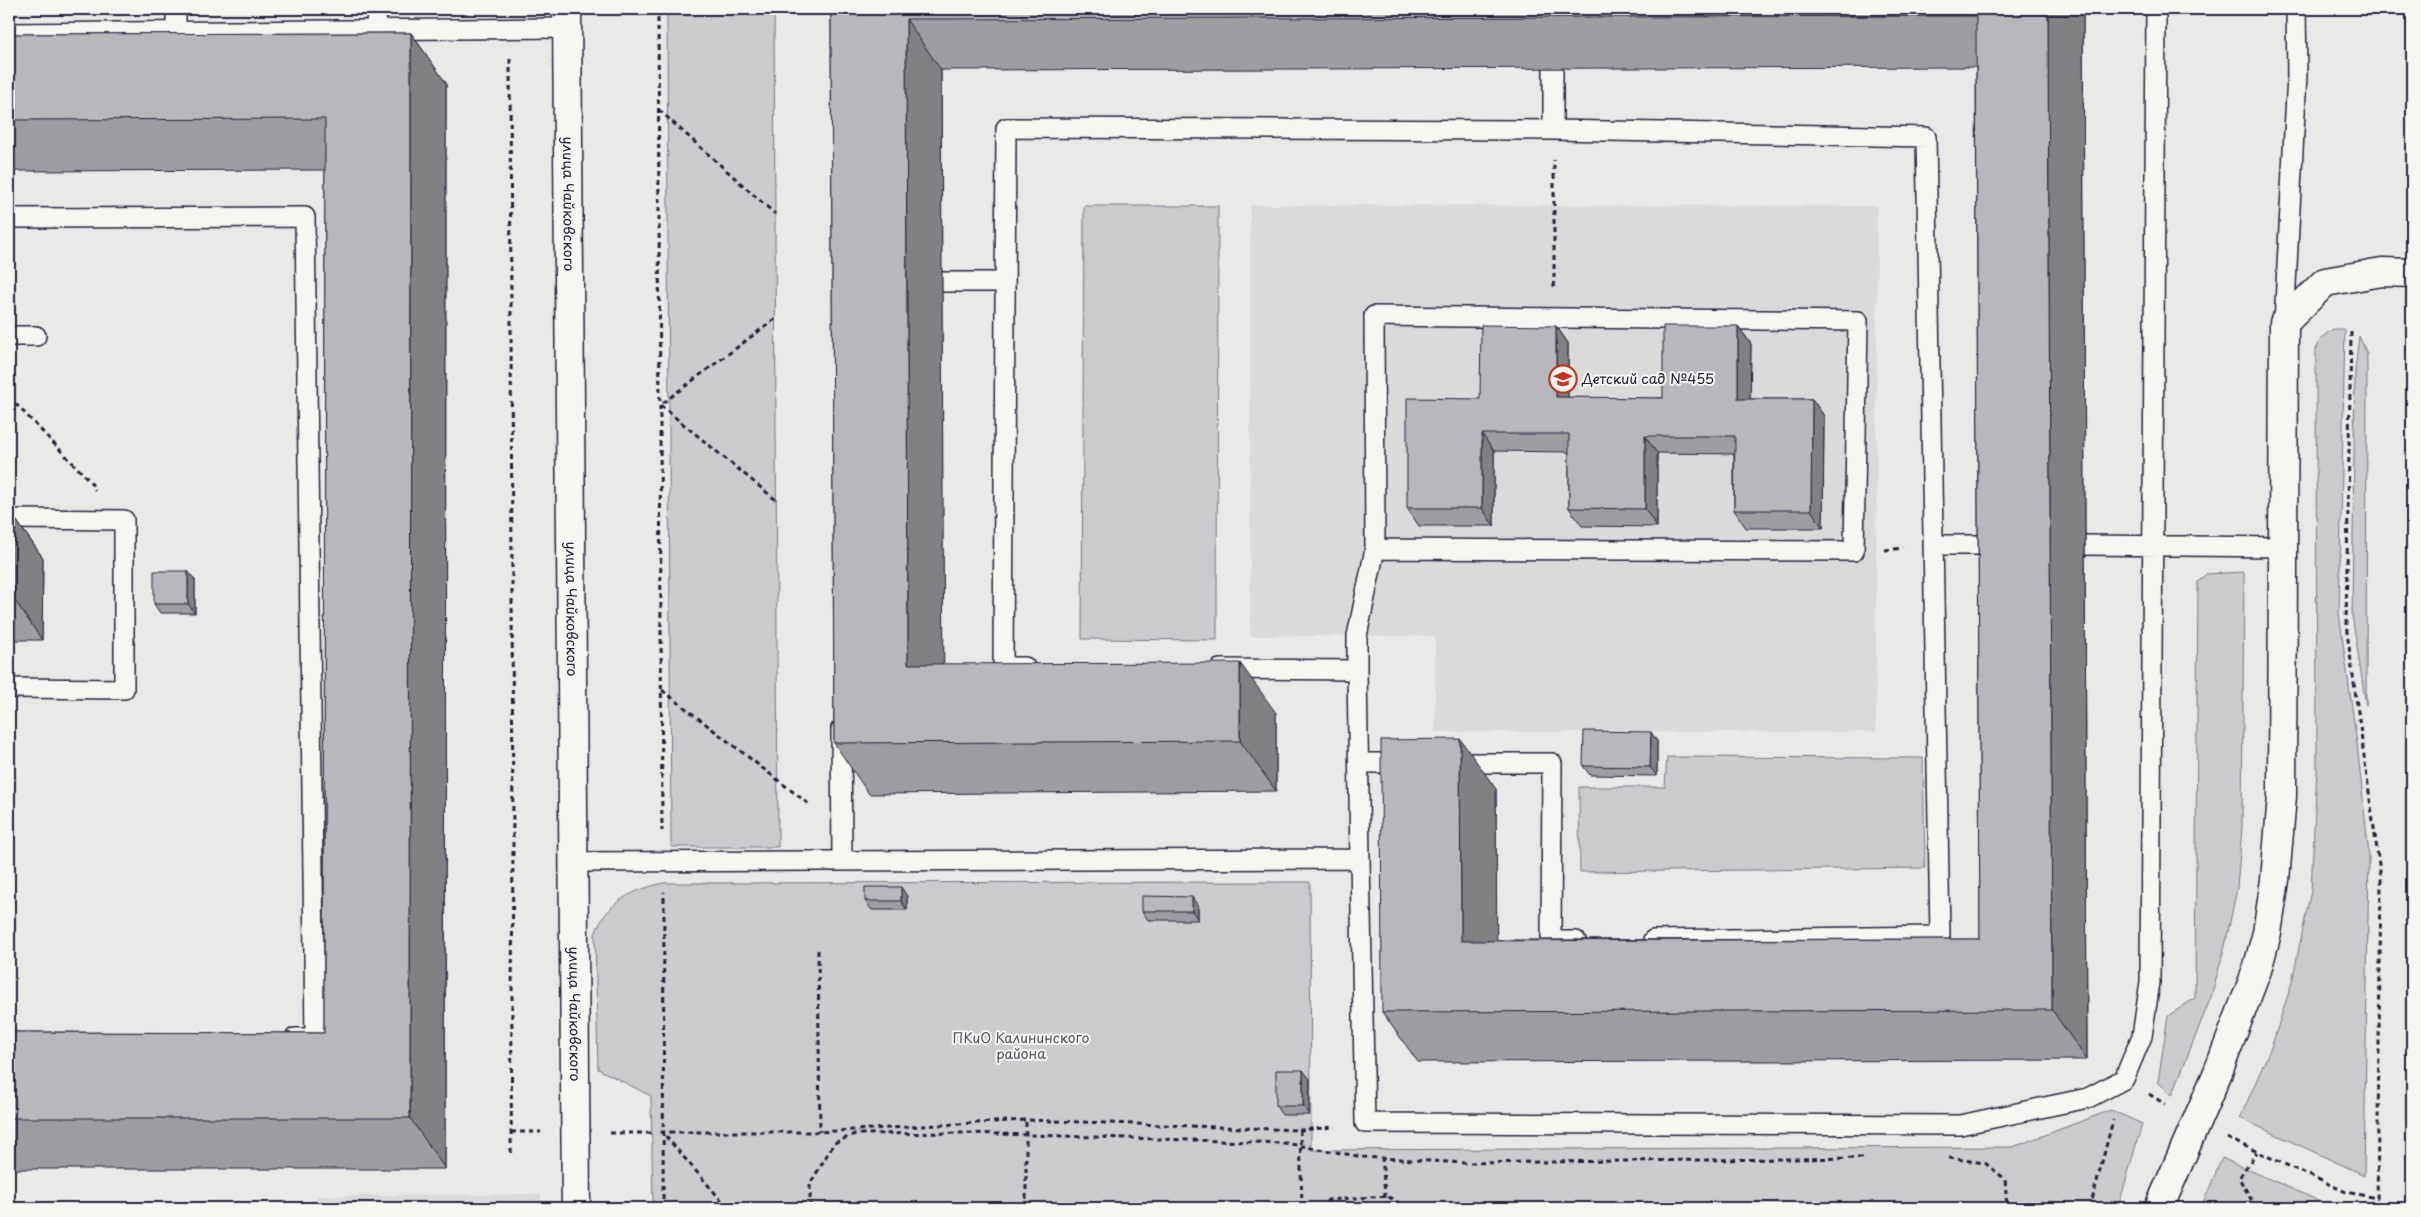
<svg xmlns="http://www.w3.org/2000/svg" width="2421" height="1217" viewBox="0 0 2421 1217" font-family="'Playpen Sans',sans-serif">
  <rect width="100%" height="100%" fill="#e9e9e7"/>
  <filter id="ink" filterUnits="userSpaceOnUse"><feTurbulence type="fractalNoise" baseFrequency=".02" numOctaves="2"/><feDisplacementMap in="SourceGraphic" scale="10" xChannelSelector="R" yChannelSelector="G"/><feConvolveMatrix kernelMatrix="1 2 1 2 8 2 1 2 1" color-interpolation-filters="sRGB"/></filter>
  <g filter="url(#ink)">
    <path fill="#dadada" d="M1250,205L1877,206L1876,732H1435V636H1250Z
      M541,1194L542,1208H317V1196Z"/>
    <path fill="#ccccce" stroke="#777784" d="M667,9H774L778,847H671Z
      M1084,206H1218L1217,640L1082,639Z
      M2333,329H2345L2339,613L2357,744L2369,855L2364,1175L2240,1118L2272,1045L2292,982L2311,890L2317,769L2316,350L2321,338Z
      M2359,336L2367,354L2366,705L2352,615L2355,371Z
      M2244,572L2242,828L2237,888L2226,942L2211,997L2172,1095L2158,1082L2168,1016L2195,998L2198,582L2206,574Z
      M1667,757L1923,758L1925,868L1580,872L1579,787H1665Z
      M1310,882L1311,1150L2013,1147L2111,1110L2142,1124L2118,1208H653L651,1096L598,1069L595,934C607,902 632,890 664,883Z
      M2222,1158L2335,1208H2201Z"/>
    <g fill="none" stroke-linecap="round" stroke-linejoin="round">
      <g stroke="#22223b" stroke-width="22">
        <path id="lane" d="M176,9V31
          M376,9L377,30
          M9,33L567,28
          M1553,68V130L1926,137L1940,936L1653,940
          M9,218L305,217L315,1038H295
          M942,282H1005
          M2284,323L2297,75L2296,9
          M9,336H36
          M9,519L124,520V689L9,688
          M1933,545H2002
          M2085,545L2284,547
          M1025,667H1003L1006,128L1553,130
          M1220,669L1357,670L1360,859
          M1357,670V636L1375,549L1374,316L1858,321L1854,551L1375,549
          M841,729L842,860
          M1359,763H1406
          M1453,763H1552L1551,941H1576
          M573,862L1360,859L1365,1123L1960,1125L2088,1098L2124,1079L2142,1036L2150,982L2156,9"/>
      </g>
      <g stroke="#22223b" stroke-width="31">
        <g id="street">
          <path id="s1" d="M567,9L576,1208"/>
        </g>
      </g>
      <g stroke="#22223b" stroke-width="31">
        <path id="primary" d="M2159,1208L2218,1072L2257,970L2267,933L2275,880L2282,796L2284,323L2325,282L2382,272L2412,273"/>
      </g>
      <path stroke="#22223b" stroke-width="3" stroke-dasharray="5 4" stroke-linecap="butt" d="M658,9L662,831
        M510,59L513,847L511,1157
        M659,110L775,214
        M1554,287V160
        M775,319L660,405L776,500
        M2351,332L2346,625L2381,879L2377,1208
        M9,397L90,481L95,490
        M1885,550L1903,548
        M662,690L810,805
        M818,950L820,1132
        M2149,1094L2165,1104
        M1300,1130L1302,1208
        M511,1132H541
        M610,1133H652
        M2227,1138L2346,1192L2377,1198
        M1382,1157L1386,1208
        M1949,1158L1985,1163L2005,1179L2007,1208
        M663,1208L664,892
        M728,1208L662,1132H820L1026,1120L1300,1130L1335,1127
        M810,1208V1184L834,1143L855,1134L967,1133L1285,1143L1363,1157L1465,1163L1865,1158
        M1026,1208V1120
        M1320,1208L1328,1200L1387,1196L1408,1208
        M2090,1208L2113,1120
        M2256,1208L2239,1178L2257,1152"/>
      <use href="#lane" stroke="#f6f6f2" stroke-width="19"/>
      <use href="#street" stroke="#f6f6f2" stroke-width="28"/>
      <use href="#primary" stroke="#f6f6f2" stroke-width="28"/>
    </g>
    <path fill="#9e9ea2" stroke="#22223b" d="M831,9H2083L2087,1060L1418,1062L1382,1012L1496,789V940L1980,939L1976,67L941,70L943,664L1276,713V791L869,794L834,743Z
      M411,33L446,83L445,1169H9V1032L324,1033L325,170L9,171V34Z
      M1556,326L1568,343V398H1663L1738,326L1751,344L1750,399H1812L1824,416L1823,528H1746L1734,510V454L1657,453V527L1582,526L1569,508V452L1494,451V526H1419L1407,508L1480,399Z
      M9,510L43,558L42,640H9Z
      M195,580V613H160L154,604Z
      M1657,741V776L1590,775L1583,766Z
      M907,896V910H872L865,901Z
      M1198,906V920H1148L1142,911Z
      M1310,1079L1309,1115H1282L1276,1106Z"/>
    <path fill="#818184" stroke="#22223b" d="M2048,9H2083L2087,1060L2052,1010Z
      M906,19L941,70L944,715L908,664Z
      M411,33L446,83L445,1169L410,1118Z
      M1556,326L1568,343V415L1556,397Z
      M1738,326L1751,344L1750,416L1738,399Z
      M1812,399L1824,416L1823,528L1811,510Z
      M1482,434L1494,451V526L1482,508Z
      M1645,436L1657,453V527L1645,509Z
      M9,510L43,558L42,640L9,592Z
      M188,571L195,580V613L188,604Z
      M1240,663L1276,713V791L1240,741Z
      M1651,732L1657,741V776L1650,767Z
      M1460,739L1496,789L1497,991L1461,941Z
      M901,887L907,896V910L901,901Z
      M1192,897L1198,906V920L1192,911Z
      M1303,1070L1310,1079L1309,1115L1303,1106Z"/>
    <path fill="#b8b8bc" stroke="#22223b" d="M831,9H2048L2052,1010L1382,1012L1381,740L1460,739L1461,941L1980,939L1976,16L906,19L908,664L1240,663V741L834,743Z
      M411,33L410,1118H9V1032L324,1033L325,119L9,120V34Z
      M1481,325L1556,326V397L1663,398V326H1738V399H1812L1811,510H1734L1735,436H1645V509L1569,508V434H1482V508H1407V398L1480,399Z
      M154,571H188V604H154Z
      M1584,731L1651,732L1650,767L1583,766Z
      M865,887H901V901H865Z
      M1142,896L1192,897V911H1142Z
      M1276,1070H1303V1106H1276Z"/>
  </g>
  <defs>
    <g id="school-ring" transform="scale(1.4375)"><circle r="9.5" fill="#f6f6f2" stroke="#c8321e" stroke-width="1.5"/><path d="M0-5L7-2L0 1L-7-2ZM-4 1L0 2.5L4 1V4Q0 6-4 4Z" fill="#c8321e"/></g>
  </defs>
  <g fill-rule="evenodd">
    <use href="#school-ring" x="1563" y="379"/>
  </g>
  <g text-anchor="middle" stroke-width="4" stroke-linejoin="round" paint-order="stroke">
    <g font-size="14" fill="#22223b" stroke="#f6f6f2">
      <text dy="5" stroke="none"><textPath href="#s1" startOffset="195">улица Чайковского</textPath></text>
      <text dy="5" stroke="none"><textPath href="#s1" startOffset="600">улица Чайковского</textPath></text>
      <text dy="5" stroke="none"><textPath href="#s1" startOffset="1005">улица Чайковского</textPath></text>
    </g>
    <g font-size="14" fill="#22223b" stroke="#f6f6f2" text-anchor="start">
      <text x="1582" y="384">Детский сад №455</text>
    </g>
    <g font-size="14" fill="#555567" stroke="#f6f6f2">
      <text x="1021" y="1043">ПКиО Калининского<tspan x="1021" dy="16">района</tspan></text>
    </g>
  </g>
  <rect width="2421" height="1217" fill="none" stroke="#f6f6f2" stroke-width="30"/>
  <rect x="15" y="15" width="2391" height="1187" fill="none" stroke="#22223b" stroke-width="2" filter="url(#ink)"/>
</svg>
